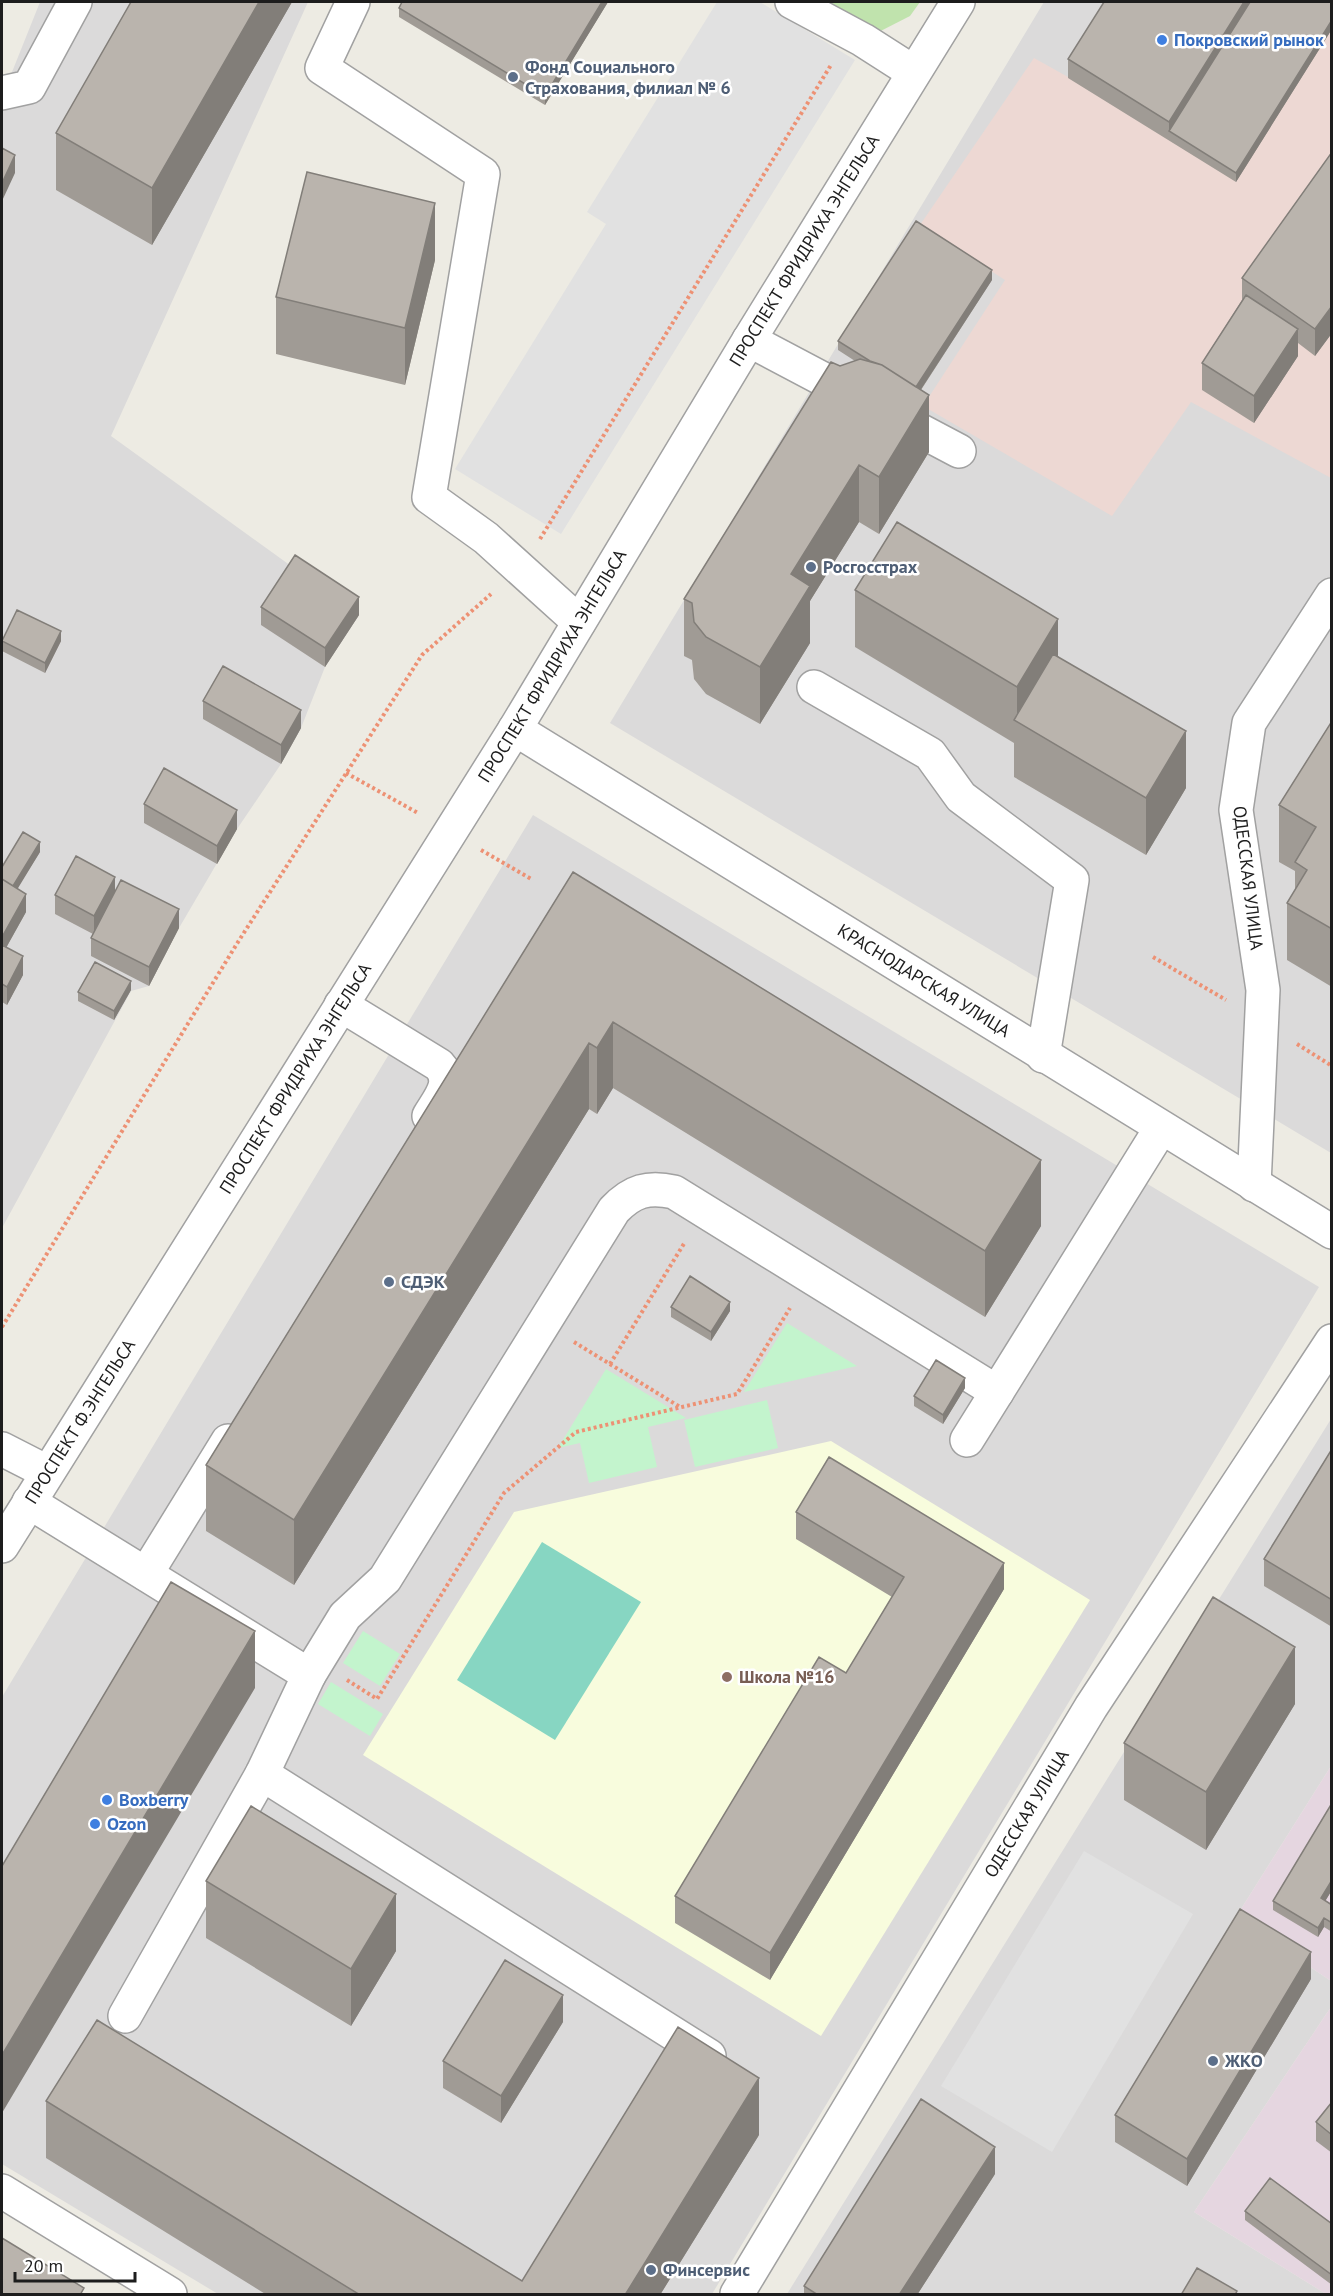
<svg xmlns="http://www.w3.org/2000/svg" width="1333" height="2296" viewBox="0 0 1333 2296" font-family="'PT Sans',sans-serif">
  <rect width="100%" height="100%" fill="#edebe3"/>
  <path fill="#dbdada" d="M40,2H308L111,436L359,615L325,667L301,728L281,764L237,829L179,928L149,986L131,991L2,1228V97Z
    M1044,2H1331V1153L610,723Z
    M533,815L1319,1287L712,2294H218L2,2164V1697Z
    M1331,1419V1766L1236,1917L1331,1981V2007L1194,2212L1326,2294H787Z"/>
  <path fill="#edd8d3" d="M1331,2V478L1191,402L1112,516L923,406L1005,280L920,225L1034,58L1068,77Z"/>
  <path fill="#e5d6e0" d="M1331,1766V1981L1236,1917Z
    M1331,2007V2294H1326L1194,2212Z"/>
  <path fill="#f8fcdd" d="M831,1441L1090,1600L821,2036L363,1755L514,1512Z"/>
  <path fill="#c0e3ad" d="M792,2H920L910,16L863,40Z"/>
  <path fill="#c3f4cd" d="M787,1323L857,1366L744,1392Z
    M606,1369L686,1418L648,1427L657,1467L589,1483L580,1443L558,1448Z
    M767,1400L778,1448L695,1467L684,1420Z
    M363,1631L400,1654L380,1686L343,1663Z
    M331,1682L383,1714L370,1736L318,1704Z"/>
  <path fill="#87d6c2" d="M542,1542L641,1602L555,1740L457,1680Z"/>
  <path fill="#e1e1e1" d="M717,2H760L855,60L561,534L455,469L606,224L587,212Z
    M1084,1851L1193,1914L1052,2152L941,2086Z"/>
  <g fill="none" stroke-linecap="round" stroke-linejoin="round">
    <g stroke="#a1a1a1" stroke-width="36">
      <g id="minor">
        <path d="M353,2L322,68L483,174L429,497L486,538L579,622"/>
        <path d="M792,2L863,40L913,72"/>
        <path d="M2,93L29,87L75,2"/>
        <path d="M749,340L959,451"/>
        <path d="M814,687L930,754L961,797L1072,880L1043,1056"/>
        <path id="s1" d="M515,729L1332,1232"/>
        <path d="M341,1005L439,1065C455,1082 439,1099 429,1116"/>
        <path d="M1254,1185L1263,990L1236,810L1249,723L1332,595"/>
        <path d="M967,1440L997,1392"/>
        <path d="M2,1449L47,1472"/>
        <path d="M29,1502L309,1675L262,1774L125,2016"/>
        <path id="s2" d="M2,1546L515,729L749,340L958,2"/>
        <path d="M146,1574L228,1441"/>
        <path d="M309,1675L345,1616L385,1579L614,1210C632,1191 648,1186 674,1192L997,1392L1161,1128"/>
        <path d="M262,1774L709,2056"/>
        <path d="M2,2191L170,2294"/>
        <path id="s3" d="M737,2294L1091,1707L1332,1341"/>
      </g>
    </g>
    <path stroke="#ed9174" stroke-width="4" stroke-dasharray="3 3" stroke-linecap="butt" d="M540,539L831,65
      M346,773L418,813
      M481,850L533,880
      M1153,957L1226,1000
      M1297,1044L1332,1066
      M2,1327L238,942L422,655L491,594
      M574,1342L680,1407
      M610,1364L685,1242
      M347,1680L377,1699L504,1493L576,1432L737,1394L790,1308"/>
    <use href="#minor" stroke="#fff" stroke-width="33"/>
  </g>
  <path fill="#a09b95" d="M292,2L152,245L56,190V133Z
    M402,2H608L545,105L399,17V8Z
    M1332,2V29L1236,182L1068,78V59Z
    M1332,152V333L1315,356L1298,343V356L1254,423L1202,390V363L1242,300V278Z
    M435,260L405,385L276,354V297Z
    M992,280L921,390L929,452L879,534L859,522L810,601V643L760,724L706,694L694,679L692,660L684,656V599L840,366L855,361L838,350V341Z
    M855,590L1058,656L1186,788L1146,855L1014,777V743L855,647Z
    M261,607L359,615L325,667L261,625Z
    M2,641H61L45,673L2,651Z
    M203,701L301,728L281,764L203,719Z
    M1332,721V987L1287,960V903L1295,890V871L1279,862V805Z
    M144,804L237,829L217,864L144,823Z
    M40,852L17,888L26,912L6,948L23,975L7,1005L2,1002V867Z
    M573,872L1041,1226L985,1317L613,1088L597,1114L589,1109L294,1585L206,1531V1465Z
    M115,892L179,928L149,986L91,956V938L93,934L55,914V895Z
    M131,990L114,1020L78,1001V992Z
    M671,1307L730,1311L711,1341L671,1317Z
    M965,1388L943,1424L914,1406V1396Z
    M1332,1449V1627L1264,1586V1559Z
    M796,1512L1004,1589L770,1980L675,1923V1896L846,1673L892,1597L796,1539Z
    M1295,1704L1206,1850L1124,1800V1743Z
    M1332,1803V1890L1325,1901L1332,1905V1932L1324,1927L1318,1937L1273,1910V1901Z
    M206,1881L396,1951L351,2026L206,1938Z
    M1311,1979L1187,2186L1115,2142V2115Z
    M563,2022L501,2123L443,2088V2061Z
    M46,2101L522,2281L759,2135L660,2295H267L46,2158Z
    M1332,2102V2153L1316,2141V2122Z
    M995,2174L917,2295H804V2286Z
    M1245,2211L1332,2224V2285L1245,2220Z"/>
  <path fill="#827e79" d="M259,2H292L152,245V188Z
    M602,2H608L545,105V96Z
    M1244,2H1256L1169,131V140V122Z
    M1332,20V29L1236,182V173Z
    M15,155V173L2,201V183Z
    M435,203V260L405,385V328Z
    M992,270V280L914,400V390Z
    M1332,306V333L1315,356V329Z
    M1298,329V356L1254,423V396Z
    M929,395V452L879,534V477Z
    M859,465V522L810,601V643L760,724V667L791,574Z
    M359,597V615L325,667V648Z
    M1058,619V676L1017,722V687Z
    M61,631V641L45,673V663Z
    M301,710V728L281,764V745Z
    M1186,731V788L1146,855V798Z
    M237,810V829L217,864V846Z
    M40,842V852L12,898V888Z
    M115,877V896L94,935V916Z
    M26,894V912L2,955V937Z
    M179,909V928L149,986V967Z
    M23,956V975L7,1005V987Z
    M131,981V990L114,1020V1011Z
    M613,1022V1088L597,1114V1048Z
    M589,1043V1109L294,1585V1520Z
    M1041,1160V1226L985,1317V1251Z
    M730,1302V1311L711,1341V1332Z
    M965,1378V1388L943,1424V1415Z
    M1004,1563V1589L770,1980V1953Z
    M255,1631V1688L2,2113V2055Z
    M1295,1647V1704L1206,1850V1792Z
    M1332,1880V1890L1321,1908V1898Z
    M396,1894V1951L351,2026V1969Z
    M1324,1918V1927L1318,1937V1928Z
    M1311,1952V1979L1187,2186V2159Z
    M563,1995V2022L501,2123V2096Z
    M759,2078V2135L660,2295H625Z
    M995,2147V2174L917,2295H899Z"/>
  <path fill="#bab4ad" stroke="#827e79" stroke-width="1.5" d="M131,2H259L152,188L56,133Z
    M402,2H602L545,96L399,8Z
    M1104,2H1244L1169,122L1068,59Z
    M1250,2H1332V20L1236,173L1169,131Z
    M2,148L15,155L2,183Z
    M1332,152V306L1315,329L1242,278Z
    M307,172L435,203L405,328L276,297Z
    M916,221L992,270L916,387L882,365L870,361L838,341Z
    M1246,295L1298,329L1254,396L1202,363Z
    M860,359L882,365L929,395L879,477L859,465L791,574L810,586L760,667L706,637L694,622L692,603L684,599L831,362L840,366Z
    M897,522L1058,619L1017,687L855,590Z
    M295,555L359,597L325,648L261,607Z
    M17,610L61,631L45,663L2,641Z
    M1053,654L1186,731L1146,798L1014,720Z
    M223,666L301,710L281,745L203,701Z
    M1332,721V929L1287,903L1307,870L1295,862L1316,827L1279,805Z
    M164,768L237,810L217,846L144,804Z
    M23,832L40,842L13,886L2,879V867Z
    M76,856L115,877L94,916L55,895Z
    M573,872L1041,1160L985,1251L613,1022L597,1048L589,1043L294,1520L206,1465Z
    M2,879L26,894L2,937Z
    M121,880L179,909L149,967L91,938Z
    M2,945L23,956L7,987L2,984Z
    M95,962L131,981L114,1011L78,992Z
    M690,1276L730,1302L711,1332L671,1307Z
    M936,1360L965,1378L943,1415L914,1396Z
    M1332,1449V1600L1264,1559Z
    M829,1457L1004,1563L770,1953L675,1896L819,1657L846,1673L904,1577L796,1512Z
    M171,1582L255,1631L2,2055V1866Z
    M1213,1597L1295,1647L1206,1792L1124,1743Z
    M1332,1803V1880L1321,1898L1332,1905V1923L1324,1918L1318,1928L1273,1901Z
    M251,1806L396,1894L351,1969L206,1881Z
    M1240,1909L1311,1952L1187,2159L1115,2115Z
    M505,1960L563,1995L501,2096L443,2061Z
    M97,2020L522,2281L678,2027L759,2078L625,2295H360L46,2101Z
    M921,2099L995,2147L899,2295H818L804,2286Z
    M1332,2102V2135L1316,2122Z
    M1270,2178L1332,2224V2275L1245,2211Z
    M2,2238L84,2288L80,2295H2Z
    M1197,2268L1237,2291L1235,2295H1181Z"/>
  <g fill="#3f7fe0" stroke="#fff" stroke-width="2">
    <circle cx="1162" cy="40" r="6"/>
    <circle cx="107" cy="1800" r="6"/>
    <circle cx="95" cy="1824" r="6"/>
  </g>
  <g fill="#5c6f8a" stroke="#fff" stroke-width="2">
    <circle cx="513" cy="77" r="6"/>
    <circle cx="811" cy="567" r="6"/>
    <circle cx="389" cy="1282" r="6"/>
    <circle cx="1213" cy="2061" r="6"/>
    <circle cx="651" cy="2270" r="6"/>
  </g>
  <circle fill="#8d6e63" stroke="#fff" stroke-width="2" cx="727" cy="1677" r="6"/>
  <g text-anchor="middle" stroke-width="5" stroke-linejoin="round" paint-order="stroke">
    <g font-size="18" font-weight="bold" fill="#366cbe" stroke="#fff" text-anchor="start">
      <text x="1174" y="46">Покровский рынок</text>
      <text x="119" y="1806">Boxberry</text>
      <text x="107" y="1830">Ozon</text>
    </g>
    <g font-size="18" font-weight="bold" fill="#4e5e75" stroke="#fff" text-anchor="start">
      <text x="525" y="73">Фонд Социального<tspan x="525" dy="21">Страхования, филиал № 6</tspan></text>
      <text x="823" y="573">Росгосстрах</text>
      <text x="401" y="1288">СДЭК</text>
      <text x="1225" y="2067">ЖКО</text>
      <text x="663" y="2276">Финсервис</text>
    </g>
    <g font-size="18" fill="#1d1d1d" stroke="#fff">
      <text dy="6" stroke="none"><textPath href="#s2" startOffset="1524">ПРОСПЕКТ ФРИДРИХА ЭНГЕЛЬСА</textPath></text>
      <text dy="6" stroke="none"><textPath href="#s2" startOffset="1038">ПРОСПЕКТ ФРИДРИХА ЭНГЕЛЬСА</textPath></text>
      <text transform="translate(1248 878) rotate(83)" y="6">ОДЕССКАЯ УЛИЦА</text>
      <text dy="6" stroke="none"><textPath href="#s1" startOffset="480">КРАСНОДАРСКАЯ УЛИЦА</textPath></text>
      <text dy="6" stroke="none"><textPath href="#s2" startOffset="552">ПРОСПЕКТ ФРИДРИХА ЭНГЕЛЬСА</textPath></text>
      <text dy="6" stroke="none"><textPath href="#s2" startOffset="147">ПРОСПЕКТ Ф.ЭНГЕЛЬСА</textPath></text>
      <text dy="6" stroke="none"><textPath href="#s3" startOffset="561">ОДЕССКАЯ УЛИЦА</textPath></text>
    </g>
    <g font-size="18" font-weight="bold" fill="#785e54" stroke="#fff" text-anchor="start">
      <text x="739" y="1683">Школа №16</text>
    </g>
  </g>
  <rect width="1333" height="2296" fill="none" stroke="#1d1d1d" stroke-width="6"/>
  <path d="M15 2272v9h120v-9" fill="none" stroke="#1d1d1d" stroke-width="3"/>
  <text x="24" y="2272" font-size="18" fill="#1d1d1d" stroke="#ffffff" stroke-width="4.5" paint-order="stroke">20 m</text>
</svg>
